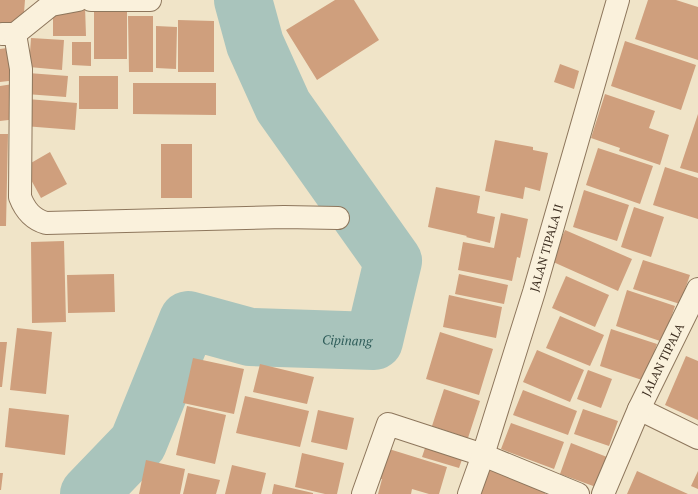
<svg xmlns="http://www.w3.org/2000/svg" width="698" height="494" viewBox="0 0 698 494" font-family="'PT Serif',serif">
  <rect width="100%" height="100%" fill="#f0e4c8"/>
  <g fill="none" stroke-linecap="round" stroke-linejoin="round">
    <path stroke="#a9c4bc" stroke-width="58" id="s1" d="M89,494L138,443L188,320L250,337L374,341L393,261L283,106L255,44L243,0"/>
  </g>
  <path fill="#cf9f7d" d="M0,0H25L23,25L0,23Z
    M335,0H354L379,40L317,80L286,30Z
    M648,0H676L698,7V60L635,39Z
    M53,6H85L86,36H53Z
    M94,6H127V59H94Z
    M128,16H153V72H129Z
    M178,20L214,21V72H178Z
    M156,26L177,27L176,69L156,68Z
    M31,38L64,40L62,70L29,67Z
    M625,41L696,65L681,110L611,86Z
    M72,42H91V66L72,65Z
    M14,47L17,80L0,82V49Z
    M560,64L579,71L574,89L554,82Z
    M28,73L68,76L66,97L26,94Z
    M79,76H118V109H79Z
    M133,83H216V115L133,114Z
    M13,84L17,119L0,121V86Z
    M605,94L655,111L649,128L669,135L660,165L619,151L620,148L591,138Z
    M27,99L77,103L75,130L24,126Z
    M698,114V173L680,168Z
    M0,134H8L6,226H0Z
    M495,140L533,147V150L548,153L540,191L525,187L523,199L485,191Z
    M161,144H192V198H161Z
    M598,148L653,166L640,204L586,185Z
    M50,152L67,184L41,198L24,167Z
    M665,167L698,178V219L653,205Z
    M436,187L480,196L477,213L495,217L490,243L466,237L467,236L428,227Z
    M584,190L629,205L617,241L573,227Z
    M634,207L664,217L651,257L621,247Z
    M501,213L528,219L520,258L517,257L512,281L458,270L463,242L494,248Z
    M565,230L632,259L618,291L551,261Z
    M64,241L66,322L32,323L31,242Z
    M643,260L690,275L680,304L633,289Z
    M114,274L115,312L68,313L67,275Z
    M459,274L508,285L504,304L455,294Z
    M566,276L609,295L595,327L552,308Z
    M627,290L675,306L663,342L616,326Z
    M449,295L502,307L496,338L443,327Z
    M560,316L604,335L590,366L546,348Z
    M17,328L52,332L46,394L10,390Z
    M611,329L657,344L645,381L600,366Z
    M440,332L493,349L479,395L426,379Z
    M0,342H7L2,387H0Z
    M537,350L584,370L570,402L523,382Z
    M686,356L698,361V420L665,405Z
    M193,358L244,369L234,414L183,403Z
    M260,364L314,377L307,404L253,392Z
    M588,370L612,379L601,408L577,399Z
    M444,389L480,401L468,438L432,426Z
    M523,390L577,411L568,435L513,415Z
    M245,396L309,411L300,447L236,433Z
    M187,406L226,415L215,464L176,455Z
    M9,408L69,415L65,455L5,447Z
    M583,409L618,421L609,446L574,434Z
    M318,410L354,418L347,450L311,442Z
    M511,423L564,442L554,469L501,449Z
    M428,439L465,451L459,468L422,457Z
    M571,443L607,457L596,487L560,474Z
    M389,449L447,467L439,494H429L412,489L411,494H378L382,479H379Z
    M302,453L344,463L337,494H325L295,487Z
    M146,460L185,469L180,494H139Z
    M232,465L266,473L261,494H225Z
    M490,466L548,487L545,494H480Z
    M637,471L688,494H627Z
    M698,471V489L691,486Z
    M0,473H3L1,490H0Z
    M188,473L220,480L216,494H183Z
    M274,484L313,493V494H272Z"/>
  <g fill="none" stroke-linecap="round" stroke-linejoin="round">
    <g stroke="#8d765c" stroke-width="24">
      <g id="minor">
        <path d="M91,0H150"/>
        <path d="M2,34H15L51,5L78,0"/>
        <path d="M15,34L21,69L20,197C25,210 32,219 46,223L284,217L338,218"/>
        <path d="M639,409L698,438"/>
        <path d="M363,494L388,424L483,455L578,494"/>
        <path id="s2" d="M469,494L483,455L534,292L618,0"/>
        <path id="s3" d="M603,494L639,409L698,289"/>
      </g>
    </g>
    <use href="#minor" stroke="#faf1dc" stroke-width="22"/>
  </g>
  <g text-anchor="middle" stroke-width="3.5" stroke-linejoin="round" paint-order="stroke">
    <g font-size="12" fill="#3d2e20" stroke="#f7eed8">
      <text dy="4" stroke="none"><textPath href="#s2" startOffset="258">JALAN TIPALA II</textPath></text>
      <text dy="4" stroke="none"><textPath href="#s3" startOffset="147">JALAN TIPALA</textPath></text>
    </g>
    <g font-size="13" font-style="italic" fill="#2f5d5a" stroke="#f7eed8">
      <text dy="5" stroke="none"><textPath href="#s1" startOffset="365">Cipinang</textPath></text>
    </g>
  </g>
</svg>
